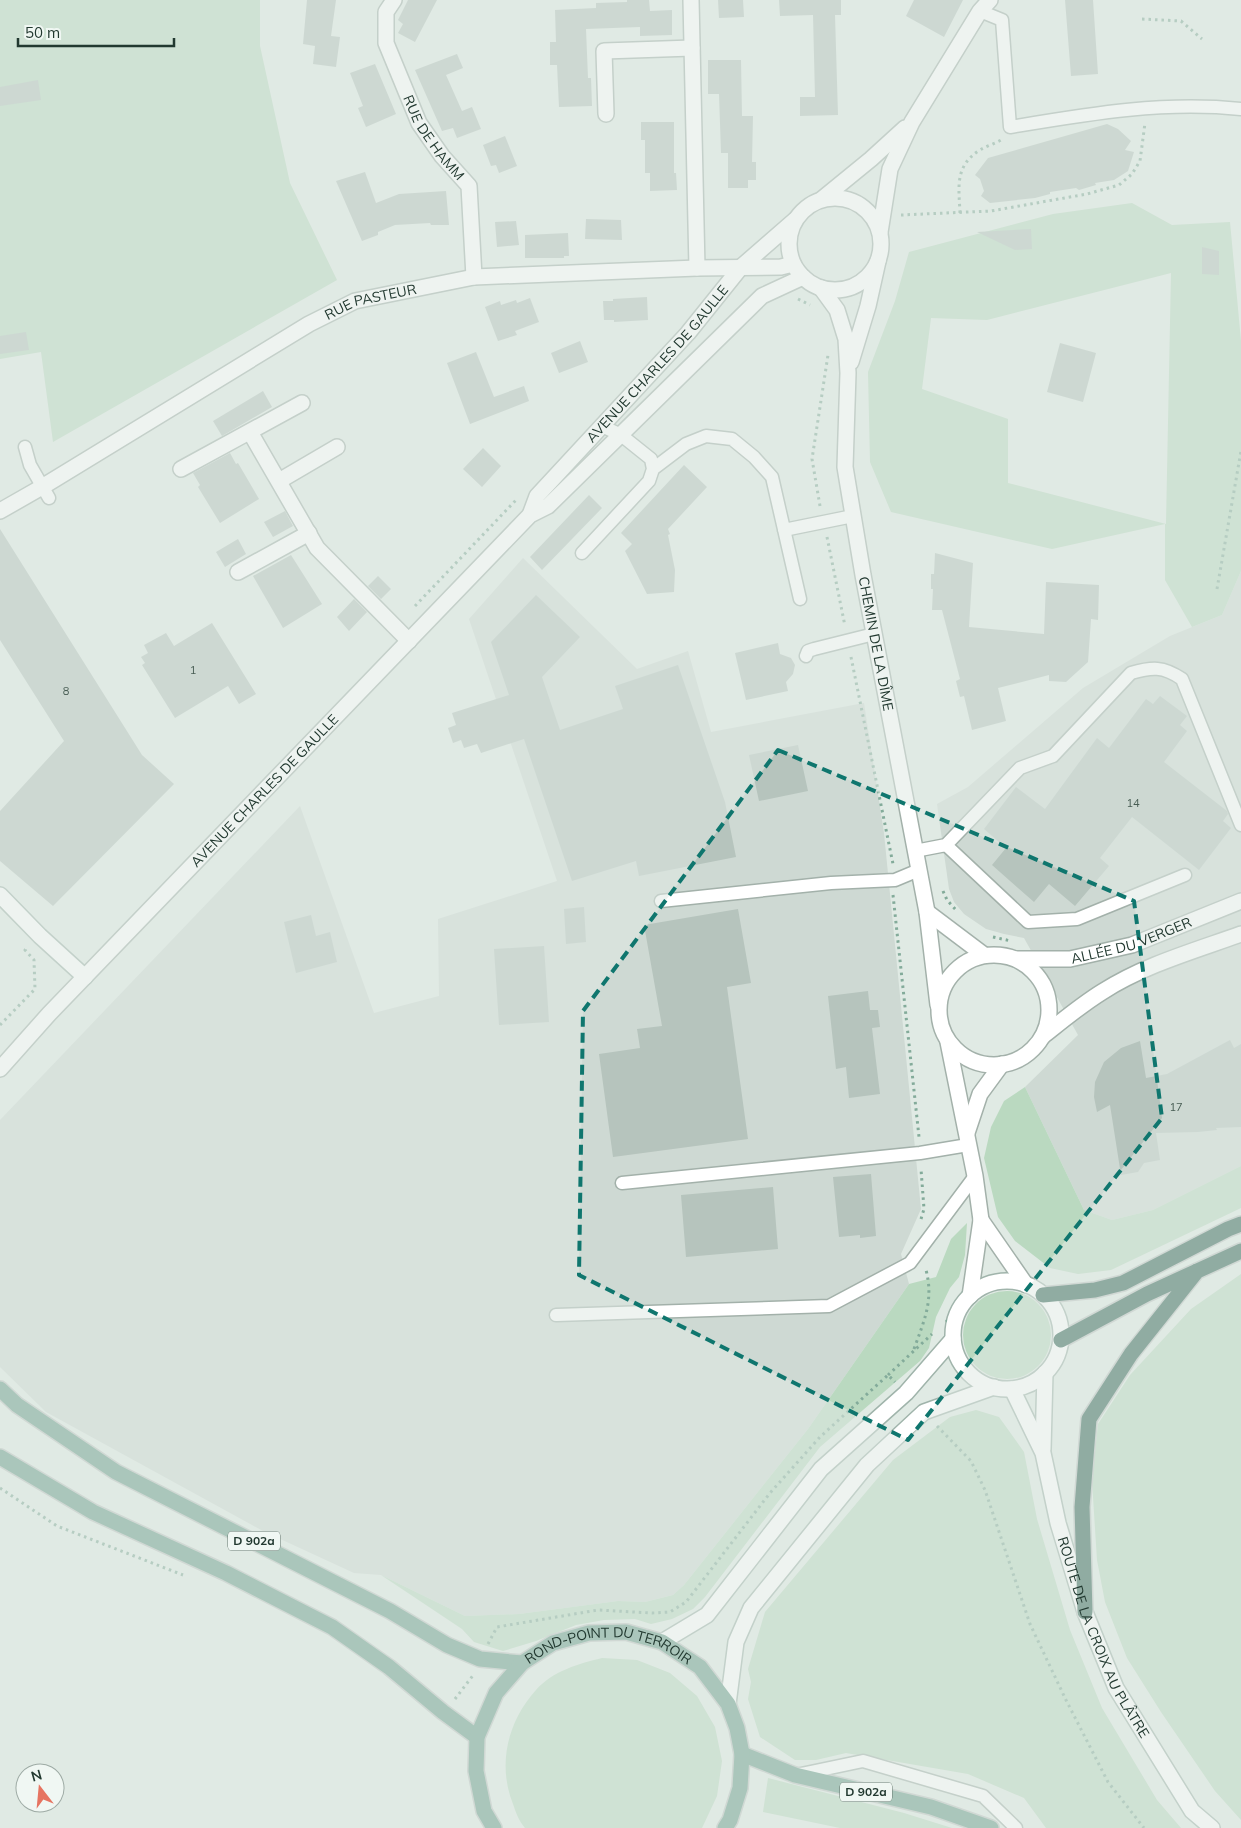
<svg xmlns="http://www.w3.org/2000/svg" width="1241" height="1828" viewBox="0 0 1241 1828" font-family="Mulish,sans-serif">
  <rect width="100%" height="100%" fill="#e0eae4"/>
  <path fill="#ced9d3" d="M523,558L637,669L688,651L711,732L864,703L884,833L921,1209L901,1254L909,1284L808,1429L684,1585L673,1595L645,1602L618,1601L519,1614L465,1616L381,1575L354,1573L263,1531L46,1412L0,1367V1120L300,806L374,1013L439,996L438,919L557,881L469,619Z
    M1241,571V1166L1153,1210L1112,1220L1084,1210L1025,1087L1078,1035L1024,938L1004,934L986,929L964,914L954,902L949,889L937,804L968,787L1083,688L1170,636L1222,615Z"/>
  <path fill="#bad9c0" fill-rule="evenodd" d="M0,0H260V46L290,183L337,280L53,442L41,352L0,359Z
    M1132,203L1172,225L1230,222L1241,341V571L1222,615L1192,627L1165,580V524L1052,549L891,512L870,462L868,372L895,301L909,252L1053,214ZM1171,273L1166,524L1008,483V419L922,389L931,318L987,320Z
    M1025,1087L1084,1210L1112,1220L1153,1210L1241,1166V1208L1111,1270L1078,1274L1050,1268L1015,1241L998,1217L984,1158L991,1127L1004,1101Z
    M967,1223L965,1255L959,1277L950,1288L936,1317L929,1348L920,1361L820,1447L705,1597L693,1609L672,1619L651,1624L635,1619L604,1620L576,1625L536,1641L503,1651L474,1642L462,1629L381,1575L465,1616L519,1614L618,1601L645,1602L673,1595L684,1585L808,1429L909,1284L936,1277L951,1239Z
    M1241,1274V1820L1215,1791L1161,1712L1127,1658L1105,1602L1097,1560L1092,1481L1098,1424L1130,1375L1191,1309Z
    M963 1335a44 44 0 1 1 88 0a44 44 0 1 1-88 0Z
    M976,1410L999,1417L1024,1452L1037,1519L1070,1630L1102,1708L1157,1800L1181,1828H1046L1024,1798L968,1774L846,1753L816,1760H795L760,1737L748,1699L751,1682L748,1669L765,1612L893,1460L950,1417Z
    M602,1658L637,1660L670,1673L697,1696L715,1727L722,1761L717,1796L702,1828H525C519,1821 516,1813 513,1804C497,1764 508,1721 536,1690C553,1671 578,1664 602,1658Z
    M768,1778L904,1813L952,1828H840L763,1812Z"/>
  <path fill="#b6c4bd" d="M307,0H336L331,36L340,37L336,67L313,64L315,46L303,44Z
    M408,0H437L415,42L398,33L403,24L398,20Z
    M627,0H649L650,11L672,10V35L640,36V27L586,29L588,78H591L592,106L559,107L557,65H550V42H556L555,10L596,8V3L627,2Z
    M718,0H743L744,17L719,18Z
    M779,0H841V15H835L838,115L800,116V97H815L813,15L780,16Z
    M914,0H963L944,37L906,16Z
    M1065,0H1093L1098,74L1071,76Z
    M457,54L463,68L446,75L462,111L472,107L481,129L457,138L453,128L442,131L415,70Z
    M708,60H741L742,116H753L752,162H756V180H748V188H728V153H721L719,94H708Z
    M375,64L396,114L366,127L358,108L363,106L350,73Z
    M38,80L41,100L0,106V87Z
    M641,122H674V173H676L677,190L650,191V173H645V140H641Z
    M1107,124L1118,129L1131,141L1125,150L1134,152L1128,171L1114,180L1095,183L1096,185L1079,190L1076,188L1050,192V194L1035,198L990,203L981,196L984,191L980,179L975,175L988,158Z
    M505,136L517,166L499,173L496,165L491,166L483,145Z
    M365,172L376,203L399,194L446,191L449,225H431L430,223L395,225L378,232V235L362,241L336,181Z
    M586,219L621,220L622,240L585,239Z
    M516,221L519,245L497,247L495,222Z
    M1031,229L1032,249L1015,250L977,232Z
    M568,233L569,256H564V258H525V235Z
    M1202,247L1219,251V275L1202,274Z
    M647,297L648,320L614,322V320H604L603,301H613V299Z
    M530,298L539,322L515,331L517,335L498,341L485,307L500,301L501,305L516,300L517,303Z
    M26,332L29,350L0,354V336Z
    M580,341L588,362L559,373L551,353Z
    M1060,343L1096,353L1083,402L1047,392Z
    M476,352L494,397L524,386L529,401L470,424L447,363Z
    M263,391L272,407L222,436L213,421Z
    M483,448L501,466L482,487L463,469Z
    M230,453L236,464L238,463L259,499L220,523L198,487L200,485L193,473Z
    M684,465L707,487L668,529L670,534L668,535L675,570L674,592L647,594L625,551L632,544L621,533Z
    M589,495L602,508L542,570L530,557Z
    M285,511L293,526L273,537L264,522Z
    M0,529L142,755L174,784L53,906L0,861V811L64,741L0,640Z
    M238,539L246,554L225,567L216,552Z
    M935,553L973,563L969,627L1044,634L1046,582L1099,585L1098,620L1091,619L1088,662L1066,682L1049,681V675L998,688L1006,721L972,730L964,696L960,697L956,681L960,679L942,610H932L933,589H931V574H934Z
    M291,555L322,604L283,628L253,576Z
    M378,576L391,589L381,599L368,586Z
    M536,595L580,637L542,677L560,730L623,709L615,686L678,665L725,802L736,857L639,876L636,861L572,881L524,739L481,753L477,744L464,748L461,740L453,743L448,728L456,725L452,713L509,695L491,642Z
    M354,599L367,612L349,631L337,617Z
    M212,623L256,694L239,704L228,686L175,718L142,665L145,663L141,657L148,653L144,645L166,633L174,646Z
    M778,643L780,654L791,658L795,665L793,674L786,682L788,691L746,700L735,653Z
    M1160,696L1187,716L1180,725L1187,731L1164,762L1227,811L1228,814L1223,821L1231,828L1199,870L1132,817L1100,858L1109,866L1075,906L1049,884L1034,902L992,865L1006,848L984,829L1016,787L1045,809L1097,738L1109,748L1146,699L1153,704Z
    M798,745L808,791L759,801L749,755Z
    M584,907L586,942L566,944L564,909Z
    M738,909L751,983L727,987L748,1139L613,1157L599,1054L640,1048L637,1029L662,1026L644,925Z
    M311,915L316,936L330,932L337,962L296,973L284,922Z
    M544,946L549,1022L499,1025L494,949Z
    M868,991L870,1010H878L880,1027L872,1028L880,1094L849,1098L846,1067L836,1069L828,996Z
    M1230,1040L1234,1048L1241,1044V1127L1216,1128L1217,1130L1198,1132L1156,1133L1160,1160L1144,1163L1138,1172L1121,1175L1110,1105L1097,1112L1094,1097L1095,1082L1104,1062L1121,1048L1140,1041L1146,1078L1167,1074Z
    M871,1174L876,1236L860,1238V1235L839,1237L833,1177Z
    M773,1187L778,1249L686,1257L681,1195Z"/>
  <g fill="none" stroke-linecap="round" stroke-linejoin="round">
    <g stroke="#a3b1aa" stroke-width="15">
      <path id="service" d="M980,11L1002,20L1010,127C1088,114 1161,101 1241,109
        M25,447L30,465L49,498
        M653,469L686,444L706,436L732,439L754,457L772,477L800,599
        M784,530L853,516
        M582,553L649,481L653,469L651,459L621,435L602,426
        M806,656L808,651L814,649L874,634
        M946,845L1028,922L1077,919L1185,875
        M915,851L946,845L1020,768L1053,756L1131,673C1152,667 1163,666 1182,679L1241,825
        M661,901L831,883L895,880L919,870
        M622,1183L920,1153L968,1145
        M556,1315L829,1306L910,1263L975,1176
        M796,1775L863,1761L983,1796L1016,1828"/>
    </g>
    <g stroke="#a3b1aa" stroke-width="18">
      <path id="pedestrian" d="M0,511L42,487"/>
    </g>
    <g stroke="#a3b1aa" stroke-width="18">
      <g id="minor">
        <path id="s1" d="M394,0L386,12V43L419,123L442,156L469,186L474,277"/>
        <path d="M691,0L697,268"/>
        <path d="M606,114L604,51L692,48"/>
        <path id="s2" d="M821,288L837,310L846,339L848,373L845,467L863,575L927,912L938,1005"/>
        <path d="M851,362L868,306L878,261"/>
        <path d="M250,432L317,548L409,641"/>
        <path d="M181,469L302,403"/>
        <path d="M279,481L337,447"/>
        <path id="s3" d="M42,487L309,324L355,301L474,277L697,268L781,267L793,264"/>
        <path d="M238,572L309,533"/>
        <path d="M927,912L984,955"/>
      </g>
    </g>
    <g stroke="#a3b1aa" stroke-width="18">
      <g id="tertiary">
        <circle cx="835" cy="244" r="46"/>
        <path d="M822,199L871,159L905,128"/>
        <path d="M880,232L890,169L912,122L980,11L990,0"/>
        <path id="s4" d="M530,515L537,496L688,333L741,267L795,220"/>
        <circle cx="994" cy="1010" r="55"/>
        <path id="s5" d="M1016,959H1070L1132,945L1241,901"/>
        <path d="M1043,1036C1062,1021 1081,1005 1102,992C1144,965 1194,951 1241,934"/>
        <path d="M948,1042L975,1176L981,1220L970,1296"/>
        <path id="s6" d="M0,1069L49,1014L530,515L548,506L762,296L803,277"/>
        <path d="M967,1133L980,1094L1002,1064"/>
        <path d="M981,1220L1026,1285"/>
      </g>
    </g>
    <g stroke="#a0b4ab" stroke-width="18">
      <g id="secondary">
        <path d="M0,895L40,936L85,977"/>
        <circle cx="1007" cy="1335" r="54"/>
        <path id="s7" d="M1012,1389L1043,1453L1058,1523L1085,1612L1116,1688L1192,1811L1212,1828"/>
        <path d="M1043,1449L1045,1373"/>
        <path d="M662,1642L707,1615L821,1469L906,1393L953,1339"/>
        <path d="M728,1704L736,1642L751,1608L867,1465L924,1412L994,1387"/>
      </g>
    </g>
    <g stroke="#bdc4c1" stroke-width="18">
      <g id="primary">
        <path d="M0,1389L17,1405L116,1472L390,1611L447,1645L480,1659L522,1663"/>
        <path d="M0,1457L93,1512L226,1573L332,1627L389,1667L443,1712L477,1737"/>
        <path d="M742,1754L795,1775L931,1807L991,1828"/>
        <path id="s8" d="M494,1828L484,1811L476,1771L477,1737L496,1693L522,1663L553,1643L589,1633L626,1632L662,1642L700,1667L728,1704L737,1728L742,1754L740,1788L730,1820L725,1828"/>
      </g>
    </g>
    <g stroke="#bdc4c1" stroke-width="18">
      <path id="motorway" d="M1043,1295L1095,1290L1123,1283L1228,1229L1241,1224
        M1061,1340L1147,1294L1241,1251
        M1085,1612L1082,1507L1089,1419L1131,1354L1197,1271"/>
    </g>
    <path stroke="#83ab9a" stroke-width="3" stroke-dasharray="2.5 4" stroke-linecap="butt" d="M1142,19L1181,21L1202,39
      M960,213C959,188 954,166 980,150C986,146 994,144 1001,140
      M901,215L991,211L1087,194L1119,185L1132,174L1140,161L1145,123
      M798,299L810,305
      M820,506L812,459L828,355
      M827,537L845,626
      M1217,589L1241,451
      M415,606L516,500
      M851,657L893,864
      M943,891L947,900L956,910
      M893,895L919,1137
      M993,937L1011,941
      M0,1025L35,989L34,960L25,950L28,947
      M921,1219L924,1209L921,1169
      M946,1322L959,1311
      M914,1349C924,1321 934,1300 926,1270
      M888,1375L932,1334
      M937,1426L971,1461L985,1490L1030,1624L1066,1700L1108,1782L1144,1828
      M0,1488L57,1526L183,1575
      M488,1644L497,1627L598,1610L652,1613L670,1612L686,1602L770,1493L820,1437L888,1375L895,1382
      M455,1699L474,1674"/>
    <use href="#service" stroke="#fff" stroke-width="12"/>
    <use href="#pedestrian" stroke="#fff" stroke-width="15"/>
    <use href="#minor" stroke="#fff" stroke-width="15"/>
    <use href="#tertiary" stroke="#fff" stroke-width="15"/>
    <use href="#secondary" stroke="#fff" stroke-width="15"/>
    <use href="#primary" stroke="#689c89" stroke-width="15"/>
    <use href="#motorway" stroke="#306253" stroke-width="15"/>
  </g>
  <path d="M0 0H1241V1828H0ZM778,750L1134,901L1162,1118L908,1440L579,1275L583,1011Z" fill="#e0eae4" fill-opacity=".55" fill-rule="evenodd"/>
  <path fill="none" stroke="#0f766e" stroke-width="4" stroke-dasharray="10 6" stroke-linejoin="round" d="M778,750L1134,901L1162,1118L908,1440L579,1275L583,1011Z"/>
  <g text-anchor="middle" stroke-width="5" stroke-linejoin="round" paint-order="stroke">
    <g font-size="11" fill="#475c53">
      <text x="193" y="674">1</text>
      <text x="66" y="695">8</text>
      <text x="1133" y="807">14</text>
      <text x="1176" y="1111">17</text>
    </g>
    <g fill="#f0f7f3" stroke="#60726a" stroke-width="1">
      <rect x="228" y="1531.5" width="52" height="19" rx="4"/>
      <rect x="840" y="1782.5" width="52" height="19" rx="4"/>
    </g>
    <g font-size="12" font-weight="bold" fill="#223930">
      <text x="254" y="1545">D 902a</text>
      <text x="866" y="1796">D 902a</text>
    </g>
    <g font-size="14" fill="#223930" stroke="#f0f7f3">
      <text dy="5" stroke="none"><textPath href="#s1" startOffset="152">RUE DE HAMM</textPath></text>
      <text dy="5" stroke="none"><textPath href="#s3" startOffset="379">RUE PASTEUR</textPath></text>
      <text dy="5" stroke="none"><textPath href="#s4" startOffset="199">AVENUE CHARLES DE GAULLE</textPath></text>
      <text dy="5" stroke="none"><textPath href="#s2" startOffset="365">CHEMIN DE LA DÎME</textPath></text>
      <text dy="5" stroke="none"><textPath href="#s6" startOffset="384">AVENUE CHARLES DE GAULLE</textPath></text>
      <text dy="5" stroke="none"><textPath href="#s5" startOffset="118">ALLÉE DU VERGER</textPath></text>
      <text dy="5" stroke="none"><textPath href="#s7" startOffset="266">ROUTE DE LA CROIX AU PLÂTRE</textPath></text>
      <text dy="5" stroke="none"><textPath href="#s8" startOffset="276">ROND-POINT DU TERROIR</textPath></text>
    </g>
  </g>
  <g transform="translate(40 1788) rotate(344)"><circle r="24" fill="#f0f7f3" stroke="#9eaba5"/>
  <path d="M0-4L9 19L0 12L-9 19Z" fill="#e67461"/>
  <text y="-8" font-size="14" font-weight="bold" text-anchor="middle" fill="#223930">N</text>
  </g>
  <path d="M18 38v8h156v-8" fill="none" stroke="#223930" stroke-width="2.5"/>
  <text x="25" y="38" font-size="15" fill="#223930" stroke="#f0f7f3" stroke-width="4" paint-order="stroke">50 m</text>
</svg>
